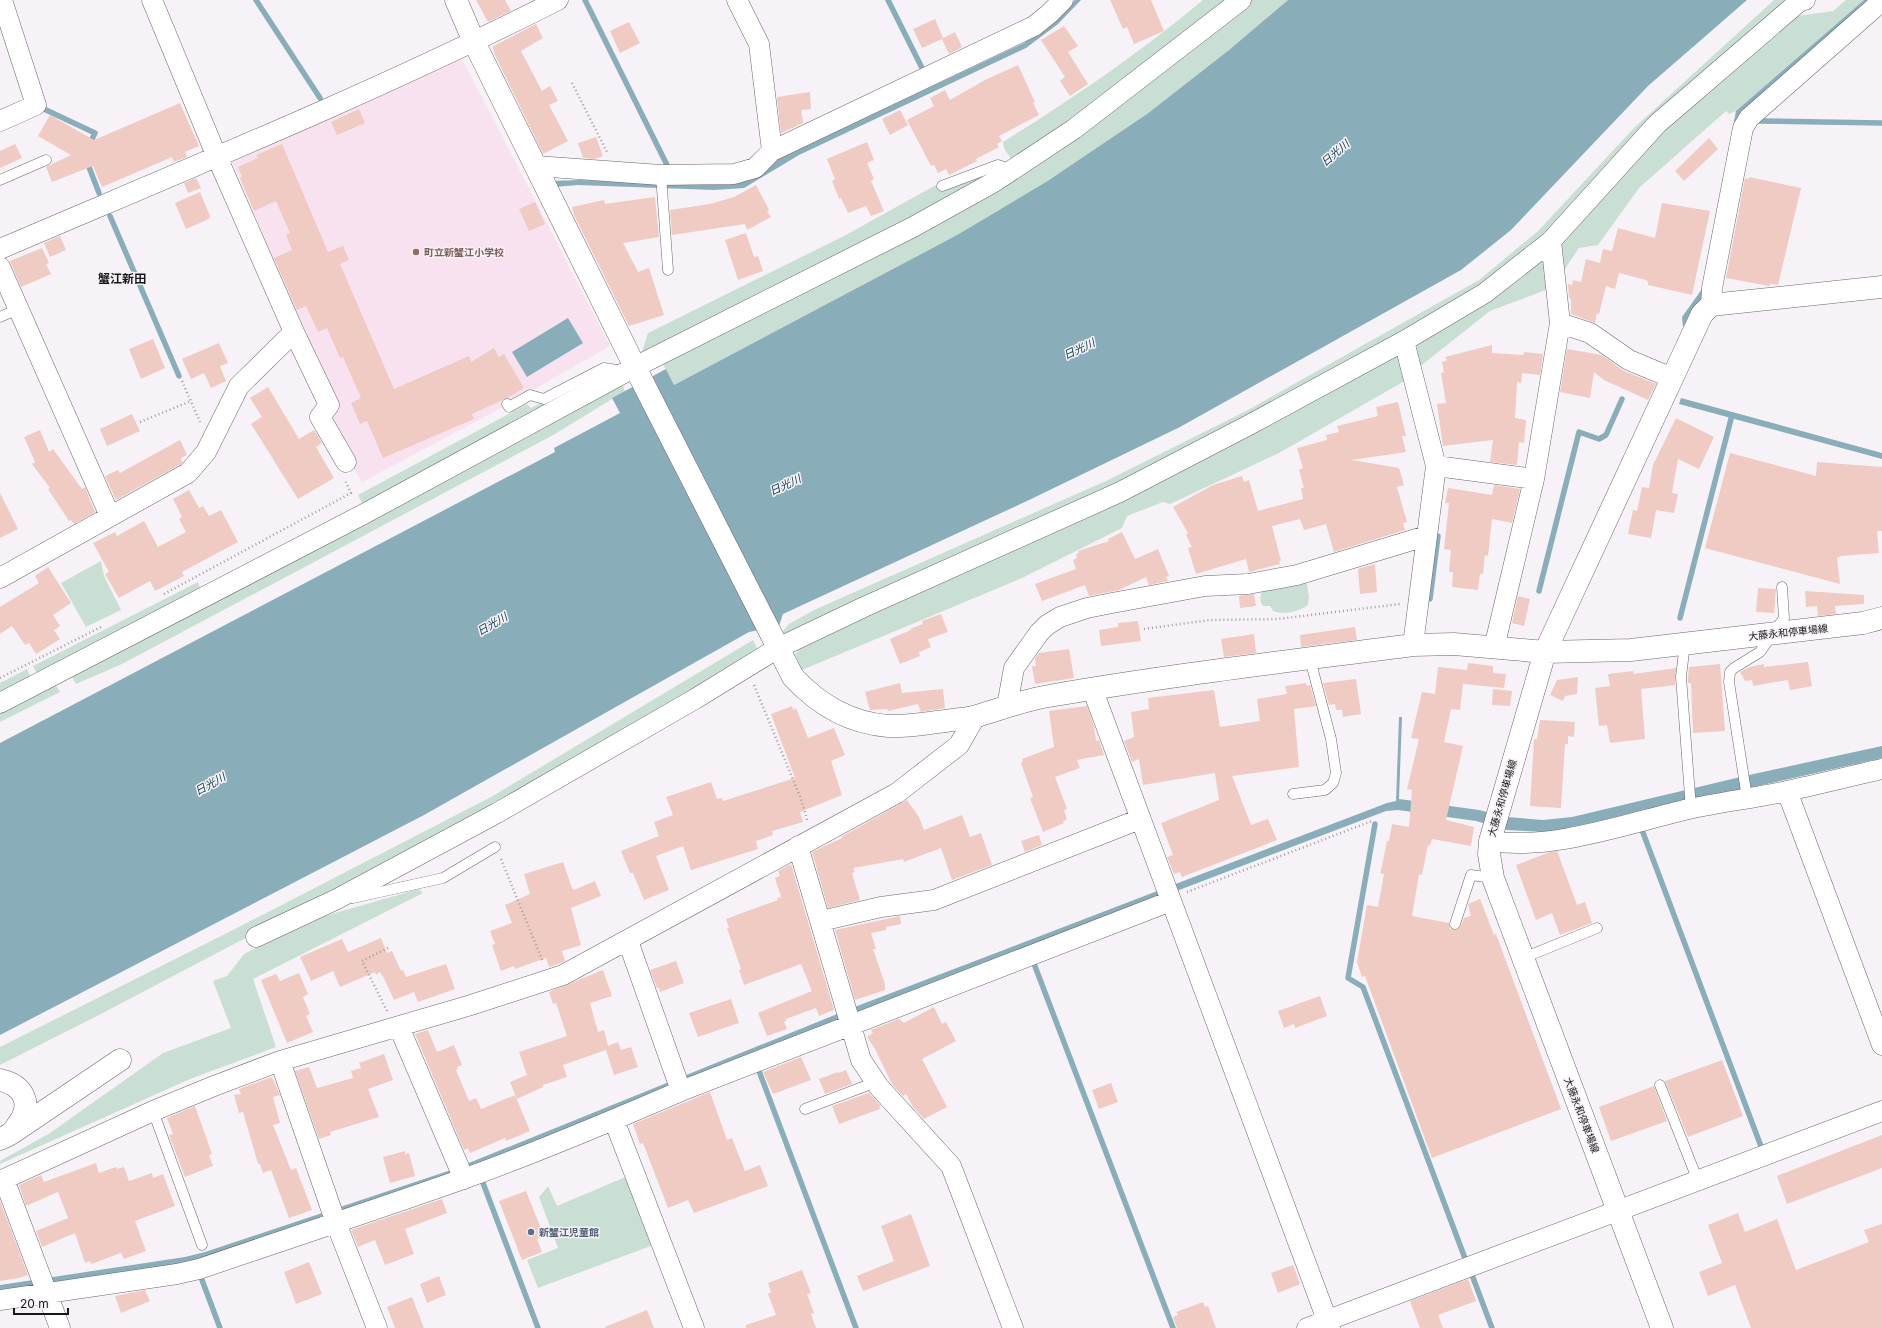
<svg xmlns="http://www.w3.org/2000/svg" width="1882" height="1328" viewBox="0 0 1882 1328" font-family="Inter,'Noto Sans JP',sans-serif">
  <rect width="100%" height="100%" fill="#f7f2f7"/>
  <path fill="#f8e2f0" d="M459,59L465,64L610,346L505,406L362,482L326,421L337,408L230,157Z"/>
  <path fill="#c9dfd4" d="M1203,0H1234L1013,162L1004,148L1003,142C1072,99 1141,52 1203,0Z
    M1251,0H1288L1229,50L1147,114L1046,182L957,235L674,385L663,364L914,232Z
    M1774,0H1789L1545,239L1483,290L1118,487L783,635L782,632L789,624L814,610L1108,480L1248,410L1479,280L1538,231L1635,127Z
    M1846,0H1864L1736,111L1729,114L1726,111L1639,188L1598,245L1579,248L1560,276L1559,239L1664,124L1790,17L1833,11Z
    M997,169L1001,172L641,355L648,333L844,236L936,185L941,192Z
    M1543,255L1551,288L1490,311L1418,368L1412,342Z
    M1395,351L1408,379L1279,453L1170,504L1163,502L1127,516L1122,528L1022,578L802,670L795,654L808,640Z
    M610,373L403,481L399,486L363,505L358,495L527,404L531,408L599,374Z
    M622,384L625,391L555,434L122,664L76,684L70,673Z
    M101,561L104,576L121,610L86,627L61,583Z
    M198,582L201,590L38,675L33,666Z
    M1303,582L1307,584L1309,597L1308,605C1299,612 1283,615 1273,611L1270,606H1263C1259,601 1260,594 1263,589Z
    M753,640L758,650L730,670L495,807L97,1016L0,1065V1047L231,931L491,797Z
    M27,669L31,678L0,694V683Z
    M54,682L60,692L0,722V710Z
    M419,889L423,893L253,979L276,1047L190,1079L0,1164V1161L50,1133L163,1053L231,1028L213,981L227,976L244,954L307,921Z
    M628,1176L656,1244L538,1288L527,1260L558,1248L539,1197L548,1186L557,1206Z"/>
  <path fill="#8aadba" d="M1075,0H1081L1058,24L1026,48L799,155L744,188L714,190L578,185L554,187L551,181L579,180L725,185C752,182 757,175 778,159L1024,43L1056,20Z
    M1288,0H1747L1648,86L1511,230L1461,270L1180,427L1027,501L783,614L779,626L749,632L424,815L0,1035V743L555,452L554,448L620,413L612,398L666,369L674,385L957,235L1046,182L1147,114L1229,50Z
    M1864,0H1873L1744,114L1704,297L1683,327L1682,317L1702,289L1736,111Z
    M568,318L583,343L527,377L512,352Z
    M1681,398L1882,453V459L1679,404Z
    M1399,717H1402L1399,799L1479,810L1507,817L1543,820L1572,817L1749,775L1882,746V758L1567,829L1544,832L1507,830L1476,821L1398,810L1386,811L1174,892L468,1171L197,1263L0,1293V1285L185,1257L205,1252L454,1169L852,1008L1387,803L1396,801Z"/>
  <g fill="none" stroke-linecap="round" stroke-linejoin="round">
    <path stroke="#8aadba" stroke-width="5.5" d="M256,0L320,98
      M585,0L667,165
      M888,0L923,70
      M43,104L44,109L95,133L89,145
      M1760,121L1882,123
      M87,162L99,193
      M110,216L179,376
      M1539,591L1579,432L1599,439L1606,435L1622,399
      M1430,599L1438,536
      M1680,618L1732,415
      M1375,824L1348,978L1363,987L1466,1261
      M1642,830L1762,1149
      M1033,961L1173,1328
      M759,1071L856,1328
      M483,1183L538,1328
      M1472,1275L1492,1328
      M202,1280L220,1328"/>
  </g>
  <path fill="#efcbc3" d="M476,0H505L511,11L488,22Z
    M1110,0H1151L1164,31L1134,44L1127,27L1123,29Z
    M935,19L943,38L955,32L962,47L949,54L942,39L922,48L913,29Z
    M629,22L640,43L620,53L610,31Z
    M536,24L543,38L521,51L542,91L550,86L558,101L549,105L568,141L543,154L494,53H495L492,47Z
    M1064,26L1078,46L1068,52L1088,84L1070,96L1060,81L1065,77L1041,40Z
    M1018,65L1035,102L1033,103L1039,115L999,136L1002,141L997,144L999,147L976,159L977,161L949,175L946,169L938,173L934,165L931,166L907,120L934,106L930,98L945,90L950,100L985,80Z
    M810,92L811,109L801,110L803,123L781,133L777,97Z
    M180,103L199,146L185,152L187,157L174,162L172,157L102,187L93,166L52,182L46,167L71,155L38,136L50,115L94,140Z
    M359,109L365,123L337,135L331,122Z
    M900,110L908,125L890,135L882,119Z
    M596,137L603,156L595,159L583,158L578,143Z
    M1709,138L1718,149L1684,181L1675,171Z
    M867,142L874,160L867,163L874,179L871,181L884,211L871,216L866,206L848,213L841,198L839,199L832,181L835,179L827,159Z
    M15,144L22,158L0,168V151Z
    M282,144L328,252L343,246L349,260L340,264L394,389L469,356L471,362L494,348L499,357L504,354L524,388L509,397L472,414L474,419L383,458L367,421L360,424L351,403L361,398L343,357L340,358L327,328L318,332L306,306L297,310L274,258L292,250L286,235L290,233L276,201L254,211L240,178L242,177L238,167L258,158L256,155Z
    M1749,177L1801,188L1778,285L1770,284L1769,286L1726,278L1745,178L1749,179Z
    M196,178L201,188L188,193L184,183Z
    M756,185L769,210L767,211L771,217L747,230L745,224L672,235L670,210L710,204L734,197Z
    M200,192L210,216L209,219L186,229L175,203Z
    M655,197L659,237L623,243L638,272L649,268L664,315L629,326L574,215L572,207L604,200L605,204Z
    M535,202L545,224L529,231L519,209Z
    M1662,203L1710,211L1692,295L1648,285V282L1646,280L1619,273L1615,289L1606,286L1599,314L1597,313L1595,323L1571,314V299L1569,298L1568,284L1572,285L1573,280L1581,282L1586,259L1600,263L1603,249L1612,251L1618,228L1655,238Z
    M746,233L754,257L758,256L763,271L738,280L725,240Z
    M60,236L66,250L50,257L44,243Z
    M42,248L49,263L46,264L51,274L21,287L10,261Z
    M153,339L165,368L141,379L129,349Z
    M219,343L228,363L220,366L226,381L211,388L204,373L191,379L182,359Z
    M1492,345V353L1523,355L1524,352L1543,354L1540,375L1522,373L1521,383L1517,382L1515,418L1526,420L1524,443L1519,442L1517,465L1490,462L1493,440L1443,446L1437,404L1446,403L1441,373L1444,372L1442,362L1447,360L1445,357Z
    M1567,349L1602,355L1624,371L1656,384L1648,400L1604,380L1594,372L1590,398L1560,392Z
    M268,387L299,439L314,430L322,443L316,447L334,478L298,499L251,424L262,417L250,398Z
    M1398,402L1406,436H1402L1406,452L1352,460L1399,468L1404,485L1397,487L1407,522L1403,523L1405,530L1334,552L1326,524L1304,530L1300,519L1272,526L1281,561H1279L1280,564L1249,572L1246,559L1196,574L1188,548L1192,547L1186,535L1188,533L1173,507L1213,485L1242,476L1244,482L1249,480L1258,511L1303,499L1301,488H1304L1299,470L1303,468L1297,448L1327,440L1326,435L1339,432L1337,426L1378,416L1376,407Z
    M132,414L140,431L107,446L100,429Z
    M1676,418L1714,437L1699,469L1678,459L1672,493L1678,494L1674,513L1656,510L1651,538L1628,534L1633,510L1637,511L1642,487L1649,488L1653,465Z
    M40,430L49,452L53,449L82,489L85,487L95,512L74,524L71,520L69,521L48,489L50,488L32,464L35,462L24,437Z
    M180,440L187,455L181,458L182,462L181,464L116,500L105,476L118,470L120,473Z
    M1730,453L1816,476L1817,462L1882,467V531H1877L1879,553L1840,556L1837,558L1840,584L1705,548Z
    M1494,485L1520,489L1512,523L1492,519L1488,556L1485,555L1483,574H1480L1478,590L1452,587L1453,572H1449L1451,550L1444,549L1449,503H1445L1448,488L1492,495Z
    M189,490L199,508L203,506L209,516L221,510L238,542L182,572L184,576L155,591L150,581L119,598L105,574L109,572L93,543L115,532L117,536L144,521L158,547L186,532L179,519L182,517L173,499Z
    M0,493L18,529L0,538Z
    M1122,532L1135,559L1158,549L1169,576L1166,577L1168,581L1149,585L1146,577L1119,590L1089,596L1085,585L1042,601L1035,584L1076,569L1073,560L1077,558L1076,554L1079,553L1078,551L1109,541L1108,539Z
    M1375,564L1377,592L1360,594L1358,569Z
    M48,567L71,603L53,615L60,626L54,630L60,639L36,654L29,643L25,645L12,626L0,634V607L39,583L35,576Z
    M1758,588L1776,589L1774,613L1756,612Z
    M1805,591L1864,595V604L1835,606L1836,614L1818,616L1817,606L1806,607Z
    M1254,594L1256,606L1240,608L1239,596Z
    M1518,596L1530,599L1524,626L1512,623Z
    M941,614L948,632L928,639L931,647L919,652L920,656L900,664L890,639L911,630L910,629L923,624L922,621Z
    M1138,621L1141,641L1101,646L1099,630L1118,627V623Z
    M1355,627L1357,640L1301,647L1300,635Z
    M1254,634L1256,653L1224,657L1221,639Z
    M1069,649L1074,678L1035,684L1032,666H1036L1035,658L1039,653Z
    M1808,662L1812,686L1790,690L1788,680L1753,686L1752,680L1745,681L1740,672L1749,667L1764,664V667Z
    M1468,663L1493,666V673L1506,674L1504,688L1463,684L1460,710L1451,709L1444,742L1463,746L1446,820L1474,827L1471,846L1432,839L1430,846L1428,845L1422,875L1419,874L1412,916L1449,923L1450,929L1457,930L1461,926L1464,918L1471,916L1468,904L1480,899L1494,935L1496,934L1561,1109L1432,1158L1365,976L1362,977L1357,962L1367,905L1378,907L1384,874L1380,873L1382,866L1387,841H1389L1392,824L1409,827L1412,790L1407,789L1419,739L1411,738L1422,692L1435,694L1438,667L1467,670Z
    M1720,664L1725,731L1693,733L1691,683H1688V677L1689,667Z
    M1676,668L1675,685L1641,689L1645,739L1610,743L1607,725L1599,726L1595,688L1610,686L1608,674L1633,671L1634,674Z
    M1578,677L1577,694L1565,696L1563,701L1550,695L1557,680Z
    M1356,679L1361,714L1343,717L1342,710H1336L1335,704L1329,705L1323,683Z
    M900,683L902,693L943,689L945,708L921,712L918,704L888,711L887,709L870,710L865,692Z
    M1306,683L1307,686L1310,685L1316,706L1294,709L1299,767L1232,776L1251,825L1268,819L1277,840L1182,877L1180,872L1174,874L1167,857L1173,855L1161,823L1219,800L1215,773L1143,785L1139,759L1132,762L1124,741L1134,737L1131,712L1149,709L1148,698L1214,690L1220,727L1260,721L1257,699L1287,694L1285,686Z
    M1493,689L1512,691L1510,706L1492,705Z
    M792,706L793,710L796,708L808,738L834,728L845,755L831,761L842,795L800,812L803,822L772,831L773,835L756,841L758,849L691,870L683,846L656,856L669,890L644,900L633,873H630L621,851L659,836L654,822L673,815L666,797L711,782L717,799L722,798L723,801L795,778L771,714Z
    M1087,706L1094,726L1096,741L1099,740L1104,755L1077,760L1080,768L1055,777L1067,809L1064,810L1067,820L1063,821L1064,823L1043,832L1030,798L1033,797L1021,763L1023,762L1022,759L1054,747L1049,711Z
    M1540,720L1575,722L1574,737L1568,736V744H1565L1561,808L1530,806L1534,739H1537Z
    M907,800L919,817L924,830L962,815L970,837L981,833L992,865L952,880L941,848L904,862L903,859L853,868L855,872L852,873L860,900L828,908L812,852L842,838L841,837Z
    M1039,835L1042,845L1025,852L1021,841Z
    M1557,851L1577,905L1585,902L1592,923L1560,935L1552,913L1536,920L1516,865L1550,852Z
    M563,862L572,888L574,890L595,881L601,896L571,908L581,945L562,951L565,961L558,964L549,967L546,958L515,969L514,966L501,971L492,945L495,944L490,931L512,923L505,905L530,894L524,874Z
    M791,864L834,1010L819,1016L816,1008L786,1019V1021L784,1022L787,1029L767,1036L758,1013L812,991L801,964L744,985L739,970L741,969L727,928H729L726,919L778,900L777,898L781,897L775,878L780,876L778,871Z
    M900,916L901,924L886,927V930L871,933L876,949H873L885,984V990L855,1000L835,930Z
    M381,938L387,953L392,951L401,971L403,970L406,977L446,964L455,989L418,1002L414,992L394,1000L383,976H382L380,972L376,975L375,972L340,987L333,971L311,981L300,957L342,939L348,952Z
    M676,961L684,983L660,992L659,988H657L650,970Z
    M603,970L612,996L590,1003L598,1032L604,1030L608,1046L618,1042L621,1050L631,1047L638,1067L614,1075L606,1050L563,1065L567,1077L543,1085V1087L517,1099L510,1082L527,1075L519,1052L567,1036L556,1003L553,1004L549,992Z
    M299,973L308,994L303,997L310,1014L306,1016L313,1032L287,1043L261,980L276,974L280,981Z
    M1320,996L1327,1016L1295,1028L1294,1024L1284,1028L1278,1011Z
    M731,999L739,1023L698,1037L689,1013Z
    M934,1007L942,1024L946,1022L956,1041L922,1059L947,1107L924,1119L913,1107L906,1094L903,1096L892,1084L875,1049L867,1037L873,1033L871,1030L899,1019L904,1023Z
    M428,1030L437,1052L454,1045L462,1065L457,1067L458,1069L456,1070L469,1101L476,1098L481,1109L515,1095L530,1131L506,1141L505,1138L470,1153L468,1148L464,1150L415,1034Z
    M384,1054L393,1080L368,1089L379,1117L330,1132L331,1135L319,1139L295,1071L309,1067L317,1088L353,1078L351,1071L361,1068L359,1063Z
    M801,1057L811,1080L773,1094L763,1072Z
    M1722,1060L1743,1116L1688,1137L1665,1081Z
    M846,1070L852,1084L825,1094L819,1079L838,1072L839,1073Z
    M272,1077L280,1095L273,1097L280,1123L273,1125L291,1170L296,1168L312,1210L289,1218L271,1170L263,1173L260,1164H258L243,1112L239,1113L234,1095L241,1094L239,1089Z
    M1111,1083L1118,1102L1099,1109L1092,1090Z
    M1654,1086L1667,1121L1611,1141L1599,1107Z
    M710,1092L727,1140L732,1138L745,1171L760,1165L768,1186L694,1213L688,1200L668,1208L643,1143L640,1144L633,1124Z
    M869,1093L881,1106L879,1107L880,1109L839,1124L832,1106Z
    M195,1106L212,1154L209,1155L213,1166L185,1177L169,1135L173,1134L167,1118Z
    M1882,1135V1168L1787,1204L1777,1176Z
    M405,1151V1154L409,1153L415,1176L390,1183L383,1157Z
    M96,1163L99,1173L116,1167L117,1169L124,1167L129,1181L152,1173L153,1178L163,1174L175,1206L135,1221L146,1251L124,1259L121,1253L91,1264L90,1261L85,1263L75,1233L42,1247L36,1231L68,1218L58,1192L26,1206L19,1185L41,1175L44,1182Z
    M526,1191L544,1236L537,1239L542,1252L522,1260L499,1201Z
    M442,1199L447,1213L405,1229L414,1254L385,1265L375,1240L358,1247L351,1230Z
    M0,1201L28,1275L19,1278L0,1281Z
    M1738,1213L1745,1232L1777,1219L1796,1270L1869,1242L1864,1230L1882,1224V1328H1751L1735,1285L1708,1296L1699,1272L1722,1263L1708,1225Z
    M911,1214L930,1266L863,1291L857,1276L894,1261L881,1226Z
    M309,1262L322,1294L296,1304L284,1272Z
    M1293,1265L1300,1284L1278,1293L1271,1273Z
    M802,1270L811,1293L807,1294L814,1313L811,1314L816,1328H746V1325L776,1315L768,1294L771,1292L768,1283Z
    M439,1276L446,1295L427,1303L420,1284Z
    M1468,1279L1476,1301L1438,1315L1443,1328H1420L1410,1301Z
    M145,1290L150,1301L121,1313L115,1296Z
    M412,1297L424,1328H395L387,1307Z
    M1203,1302L1205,1307L1208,1306L1216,1328H1177L1173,1317L1178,1315L1176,1312Z
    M647,1310L654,1328H605V1327Z"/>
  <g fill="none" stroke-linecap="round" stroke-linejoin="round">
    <g stroke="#6b666b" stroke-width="11">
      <path id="service" d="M661,175L668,270
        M0,180L46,160
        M942,186L998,165L1012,170
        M0,317L19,309
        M507,404L509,407L530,395L544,399L604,368L623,371
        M1685,643L1681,677L1691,809
        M1293,794L1325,790L1333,783L1336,773L1331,739L1310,659
        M1747,798L1729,682L1730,672L1734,668L1760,652L1784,618L1782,587
        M353,898L443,878L495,847
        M1455,924L1471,875L1493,878
        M1523,958L1597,928
        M1660,1085L1698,1181
        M805,1109L876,1082
        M153,1111L202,1245"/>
    </g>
    <g stroke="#6b666b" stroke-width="21">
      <path id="minor" d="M737,0L759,44L772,151
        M0,121L36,105L2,0
        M536,166L661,175L734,174L755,168L772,151L1034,26L1049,14L1063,0
        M0,249C187,169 376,92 558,0
        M0,267L110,516
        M1711,305L1712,288L1743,128L1749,118L1882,1
        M1560,323L1590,333L1629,360L1672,378
        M294,332L329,405L320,417L346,462
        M1404,341L1436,466L1413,645
        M1436,466L1534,479
        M0,578L188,473L206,452L239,386L294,332L217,157L152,0
        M1494,648L1534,479L1560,323L1551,241
        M1092,688L1330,1328
        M0,703L362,515L635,367L913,227L994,182L1074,129L1241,0
        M1007,706L1014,668L1039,633L1047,625L1060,617L1087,608L1112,603L1205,586L1248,584L1297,575L1426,536
        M1787,791L1882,1045
        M1490,841C1552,851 1628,823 1689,809C1721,802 1755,798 1787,791C1819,784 1851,776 1882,769
        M798,846L861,1060L879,1087L951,1166L1013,1328
        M821,921L881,907L934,900L1140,819
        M256,937L337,899L497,813L695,699L778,648L864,607L1120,492L1249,425L1404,341L1485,293L1551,241L1657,124L1800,1L1805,0
        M628,941L681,1091
        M399,1027L464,1179
        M280,1061L336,1223L377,1328
        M614,1120L694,1328
        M4,1179L60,1328
        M0,1181L153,1111L214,1086L280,1061L471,1005L563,975L897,793L959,745L975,717
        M0,1300L177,1274L199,1269C287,1239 375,1210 463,1179C536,1153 609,1122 681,1091L1171,901
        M1307,1328L1882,1111"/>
    </g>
    <g stroke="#6b666b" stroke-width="23">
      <path id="tertiary" d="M456,0L474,42L639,375L793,677C818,704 850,723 888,726C907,727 927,723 946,721C956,719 967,719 977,716C1001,709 1024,700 1049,696C1169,675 1291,661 1413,645L1454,644L1545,652L1702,314L1711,305L1882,287
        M12,1133L120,1060"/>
    </g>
    <g stroke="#6b666b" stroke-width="23">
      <path id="secondary" d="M0,1080C23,1085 33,1103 19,1123C16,1127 14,1131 11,1133C8,1136 4,1137 0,1139
        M1662,1328L1493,878L1489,854L1490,841L1545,652L1631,650L1863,623L1882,618"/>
    </g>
    <path stroke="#a19da1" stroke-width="2.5" stroke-dasharray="1 3" stroke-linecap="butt" d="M572,83L607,152
      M182,381L200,422
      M140,422L191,401
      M164,594L351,493L345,480
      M1144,629L1210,620L1278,619L1400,604
      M0,678L103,626
      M754,685L801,799L807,820
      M501,859L543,962
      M1187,892L1372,821
      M387,1011L362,961L390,947"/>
    <use href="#service" stroke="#fff" stroke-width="10"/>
    <use href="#minor" stroke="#fff" stroke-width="20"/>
    <use href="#tertiary" stroke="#fff" stroke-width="22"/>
    <use href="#secondary" stroke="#fff" stroke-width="22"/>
  </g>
  <circle fill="#8d6e63" stroke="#f7f2f7" stroke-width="1.5" cx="416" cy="252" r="4"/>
  <circle fill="#5c6f8a" stroke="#f7f2f7" stroke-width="1.5" cx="531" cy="1232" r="4"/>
  <g text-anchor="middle" stroke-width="3" stroke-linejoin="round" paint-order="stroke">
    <g font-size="10" font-weight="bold" fill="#785e54" stroke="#f7f2f7" text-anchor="start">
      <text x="424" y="256">町立新蟹江小学校</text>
    </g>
    <g font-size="10" fill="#191719" stroke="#f7f2f7">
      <text transform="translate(1788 632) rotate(-6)" y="4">大藤永和停車場線</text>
      <text transform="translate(1502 798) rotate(-74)" y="4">大藤永和停車場線</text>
      <text transform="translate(1582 1115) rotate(69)" y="4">大藤永和停車場線</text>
    </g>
    <g font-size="10" font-weight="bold" fill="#4e5e75" stroke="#f7f2f7" text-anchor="start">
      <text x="539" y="1236">新蟹江児童館</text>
    </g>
    <g font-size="11" font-style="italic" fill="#0e4050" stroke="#f7f2f7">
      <text transform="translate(1335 153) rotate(-40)" y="4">日光川</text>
      <text transform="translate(1079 349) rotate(-25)" y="4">日光川</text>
      <text transform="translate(785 485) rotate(-25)" y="4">日光川</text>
      <text transform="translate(492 624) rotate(-30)" y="4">日光川</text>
      <text transform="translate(210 784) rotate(-29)" y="4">日光川</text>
    </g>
    <g font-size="12" font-weight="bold" fill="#191719" stroke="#f7f2f7">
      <text x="122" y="283">蟹江新田</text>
    </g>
  </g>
  <path d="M14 1308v6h54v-6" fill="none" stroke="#191719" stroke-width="2"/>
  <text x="20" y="1308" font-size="12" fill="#191719" stroke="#f7f2f7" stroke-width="3" paint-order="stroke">20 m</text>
</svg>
